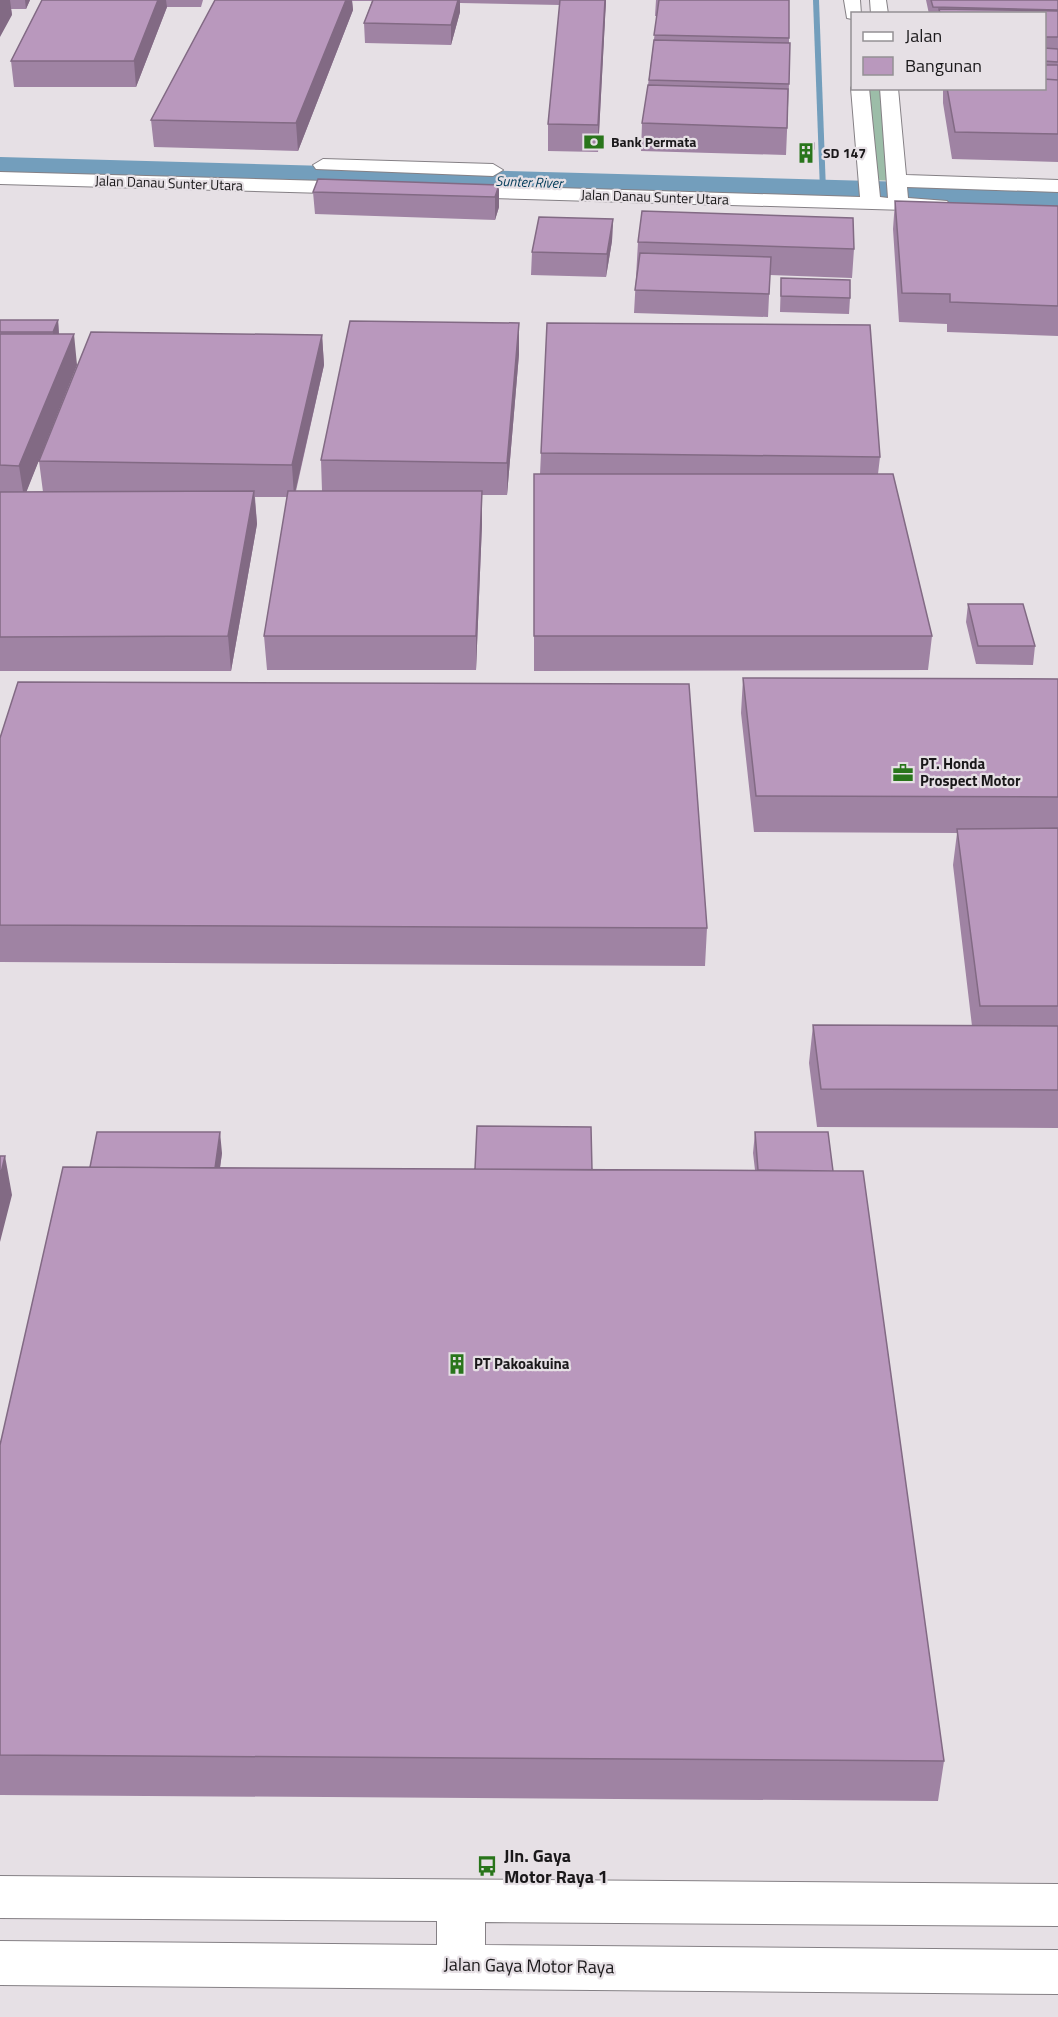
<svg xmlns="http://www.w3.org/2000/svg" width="1058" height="2017" viewBox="0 0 1058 2017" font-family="'Titillium Web',sans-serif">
  <rect width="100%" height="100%" fill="#e6e0e5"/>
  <path fill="#9cbda8" d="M860,89H888L897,181L869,180Z"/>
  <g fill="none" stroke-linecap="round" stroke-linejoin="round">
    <path fill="#739ebc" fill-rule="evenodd" d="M813,0H819L826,191L823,193L820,191Z"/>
    <path fill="#739ebc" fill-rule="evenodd" d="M0,157L1058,186V208L0,179Z"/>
    <g stroke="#858085" stroke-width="2">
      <path id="minor" d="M0,1876L1058,1884V1926L485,1922V1945L1058,1950V1994L0,1985V1941L437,1945V1921L0,1918Z"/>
    </g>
    <g stroke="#858085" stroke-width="2">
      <path id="major" d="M844,0H860L861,14H852V19L847,18Z
        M870,0H886L888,14H871Z
        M852,86V88H869L880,197L888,198L880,88H898L906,175L1058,180V192L907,187L908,198L947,201L950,205L947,209L940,211L455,197L448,195L445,191L448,187L455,185L860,197L851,88Z
        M323,159L493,164L503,170L493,176L316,169L313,165Z
        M0,172L361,182L371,188L361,194L0,184Z"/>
    </g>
    <use href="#minor" fill="#fff" fill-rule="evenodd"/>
    <use href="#major" fill="#fff" fill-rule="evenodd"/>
  </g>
  <path fill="#9f83a3" d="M0,0H30L26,9H11L12,15Z
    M42,0H203L201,7H167L136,87H14L11,61Z
    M215,0H606L598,152L548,151V124L560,5L460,3V12L451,45L365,43L364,23L372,1H352L353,10L298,151L154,147L151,120Z
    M656,0H789V84L786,155L641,151L642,123L648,85L657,16H655Z
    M926,0H1058V162L952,159L943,103V88H1044V14H929Z
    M800,143H814L813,157L799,156Z
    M499,185V207L495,220L315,214L313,192Z
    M895,201L1058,206V336L947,332V324L899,322L893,229Z
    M613,219L612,241L606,277L531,275L532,252Z
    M638,242L854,249L852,278L770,275L768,317L634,313Z
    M781,278L850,298L849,314L780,312Z
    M0,320H58L59,334L77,365L26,492H43L39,461L322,335L324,365L296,491H322L321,460L519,323V354L507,495H482V524L476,670H267L264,636L287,497H255L257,524L231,671H0Z
    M541,453L880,457L878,474L932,636L928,670L534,671V474H540Z
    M968,604L1035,646L1033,665L976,664L966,622Z
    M743,678L1058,679V1128L817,1127L809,1063L813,1025L972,1026L953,865L957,833L754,832L741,713Z
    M0,738L707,928L705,966L0,962Z
    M755,1132L833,1171L944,1761L938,1801L0,1795V1445L90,1167L222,1153L220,1168L755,1170L753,1153Z"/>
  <path fill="#826a84" d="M0,0H10L12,15L0,37Z
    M25,0H30L26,9Z
    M158,0H166L167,7L136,87L134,61Z
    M346,0H352L353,10L298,151L296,123Z
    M458,0H460V12L451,45V25Z
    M605,0H606L598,152V125Z
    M499,185V207L495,220V197Z
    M613,219L612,241L606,277L607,254Z
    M58,320L59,336L55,348L53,332Z
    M519,323V354L507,495V463Z
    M74,334L77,365L24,498L19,466Z
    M322,335L324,365L294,497L292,465Z
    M254,491L257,524L231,671L228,636Z
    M482,491V524L476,670V636Z
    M220,1132L222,1153L216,1196L214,1175Z
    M5,1156L12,1195L0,1242V1177Z"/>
  <path fill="#b998bd" stroke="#826a84" stroke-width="1.5" d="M42,0H158L134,61H11Z
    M215,0H346L296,123L151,120Z
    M373,0H458L451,25L364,23Z
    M560,0H605L598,125L548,124Z
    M659,0H789V38L654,35Z
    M931,0H1058V10L933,7Z
    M939,9L1058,11V37H1044V14H940Z
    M654,40L790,43L789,84L649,80Z
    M1044,48L1058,49V62L1044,61Z
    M1044,65H1058V80L1044,79Z
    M1044,79L1058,80V134L955,132L947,88H1044Z
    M648,85L788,89L787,128L642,123Z
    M800,143H814V149H799Z
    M318,179L499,185L495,197L313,192Z
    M895,201L1058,206V306L950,302V294L902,293Z
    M642,211L853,218L854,249L638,242Z
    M539,217L613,219L607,254L532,252Z
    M640,253L771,257L769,294L635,290Z
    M781,278L850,280V298L781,296Z
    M0,320H58L53,332H0Z
    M350,321L519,323L507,463L321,460Z
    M547,323L870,325L880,457L541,453Z
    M91,332L322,335L292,465L39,461Z
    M0,334H74L19,466L0,465Z
    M534,474H893L932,636H534Z
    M254,491L228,636L0,637V492Z
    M288,491H482L476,636H264Z
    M968,604H1023L1035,646H978Z
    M743,678L1058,679V797L756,796Z
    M18,682L689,684L707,928L0,925V738Z
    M1058,828V1006H980L957,829Z
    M813,1025L1058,1026V1090L821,1089Z
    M477,1126L591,1127L592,1170L475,1169Z
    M97,1132H220L215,1168L90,1167Z
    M755,1132H828L833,1171L758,1170Z
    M0,1156H5L0,1177Z
    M63,1167L863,1171L944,1761L0,1755V1445Z"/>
  <defs>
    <g id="bank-bare" transform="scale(1.62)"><path d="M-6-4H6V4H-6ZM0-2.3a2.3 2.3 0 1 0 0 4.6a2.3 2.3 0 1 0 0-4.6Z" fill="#29751b" stroke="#e6e0e5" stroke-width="2.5" paint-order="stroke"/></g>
    <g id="building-bare" transform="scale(1.62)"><path d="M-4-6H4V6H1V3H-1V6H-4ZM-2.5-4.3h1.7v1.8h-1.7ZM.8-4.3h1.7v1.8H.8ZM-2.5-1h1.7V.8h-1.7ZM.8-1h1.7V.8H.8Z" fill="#29751b" stroke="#e6e0e5" stroke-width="2.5" paint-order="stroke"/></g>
    <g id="office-bare" transform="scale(1.62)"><path d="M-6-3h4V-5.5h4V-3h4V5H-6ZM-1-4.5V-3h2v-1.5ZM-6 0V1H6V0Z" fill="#29751b" stroke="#e6e0e5" stroke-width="2.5" paint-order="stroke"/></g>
    <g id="bus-bare" transform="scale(1.62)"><path d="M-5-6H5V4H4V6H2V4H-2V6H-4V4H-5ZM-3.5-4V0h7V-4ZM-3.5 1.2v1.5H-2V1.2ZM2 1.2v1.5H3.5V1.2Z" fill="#29751b" stroke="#e6e0e5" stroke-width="2.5" paint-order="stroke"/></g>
  </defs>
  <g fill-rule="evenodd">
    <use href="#bank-bare" x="594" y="142"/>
    <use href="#building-bare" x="806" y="153"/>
    <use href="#office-bare" x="903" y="773"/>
    <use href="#building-bare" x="457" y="1364"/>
    <use href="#bus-bare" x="487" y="1866"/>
  </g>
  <g text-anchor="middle" stroke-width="4.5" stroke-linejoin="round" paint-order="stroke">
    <g font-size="14" font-weight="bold" fill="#1a181a" stroke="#e6e0e5" text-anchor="start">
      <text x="611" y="147">Bank Permata</text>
      <text x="823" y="158">SD 147</text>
    </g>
    <g font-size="14" font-style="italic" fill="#013b59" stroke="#e6e0e5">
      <text transform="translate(529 182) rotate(2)" y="5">Sunter River</text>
    </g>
    <g font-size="14" fill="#1a181a" stroke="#e6e0e5">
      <text transform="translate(169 183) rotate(2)" y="5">Jalan Danau Sunter Utara</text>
      <text transform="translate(655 197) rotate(2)" y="5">Jalan Danau Sunter Utara</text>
    </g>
    <g font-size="15" font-weight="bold" fill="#1a181a" stroke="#e6e0e5" text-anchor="start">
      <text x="920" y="769">PT. Honda<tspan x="920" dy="17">Prospect Motor</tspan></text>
      <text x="474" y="1369">PT Pakoakuina</text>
    </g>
    <g font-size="18" font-weight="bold" fill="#1a181a" stroke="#e6e0e5" text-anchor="start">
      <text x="504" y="1862">Jln. Gaya<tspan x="504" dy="21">Motor Raya 1</tspan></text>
    </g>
    <g font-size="18" fill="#1a181a" stroke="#e6e0e5">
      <text transform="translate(529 1966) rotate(1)" y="6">Jalan Gaya Motor Raya</text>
    </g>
  </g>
  <rect x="851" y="12" width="195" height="78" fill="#e6e0e5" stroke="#949094" stroke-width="1.5"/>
  <rect x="863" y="32" width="30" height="9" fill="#ffffff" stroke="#949094" stroke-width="1.5"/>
  <text x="905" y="42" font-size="18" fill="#1a181a">Jalan</text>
  <rect x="863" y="57" width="30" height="18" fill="#b998bd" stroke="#949094" stroke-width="1.5"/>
  <text x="905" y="72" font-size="18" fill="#1a181a">Bangunan</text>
</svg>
